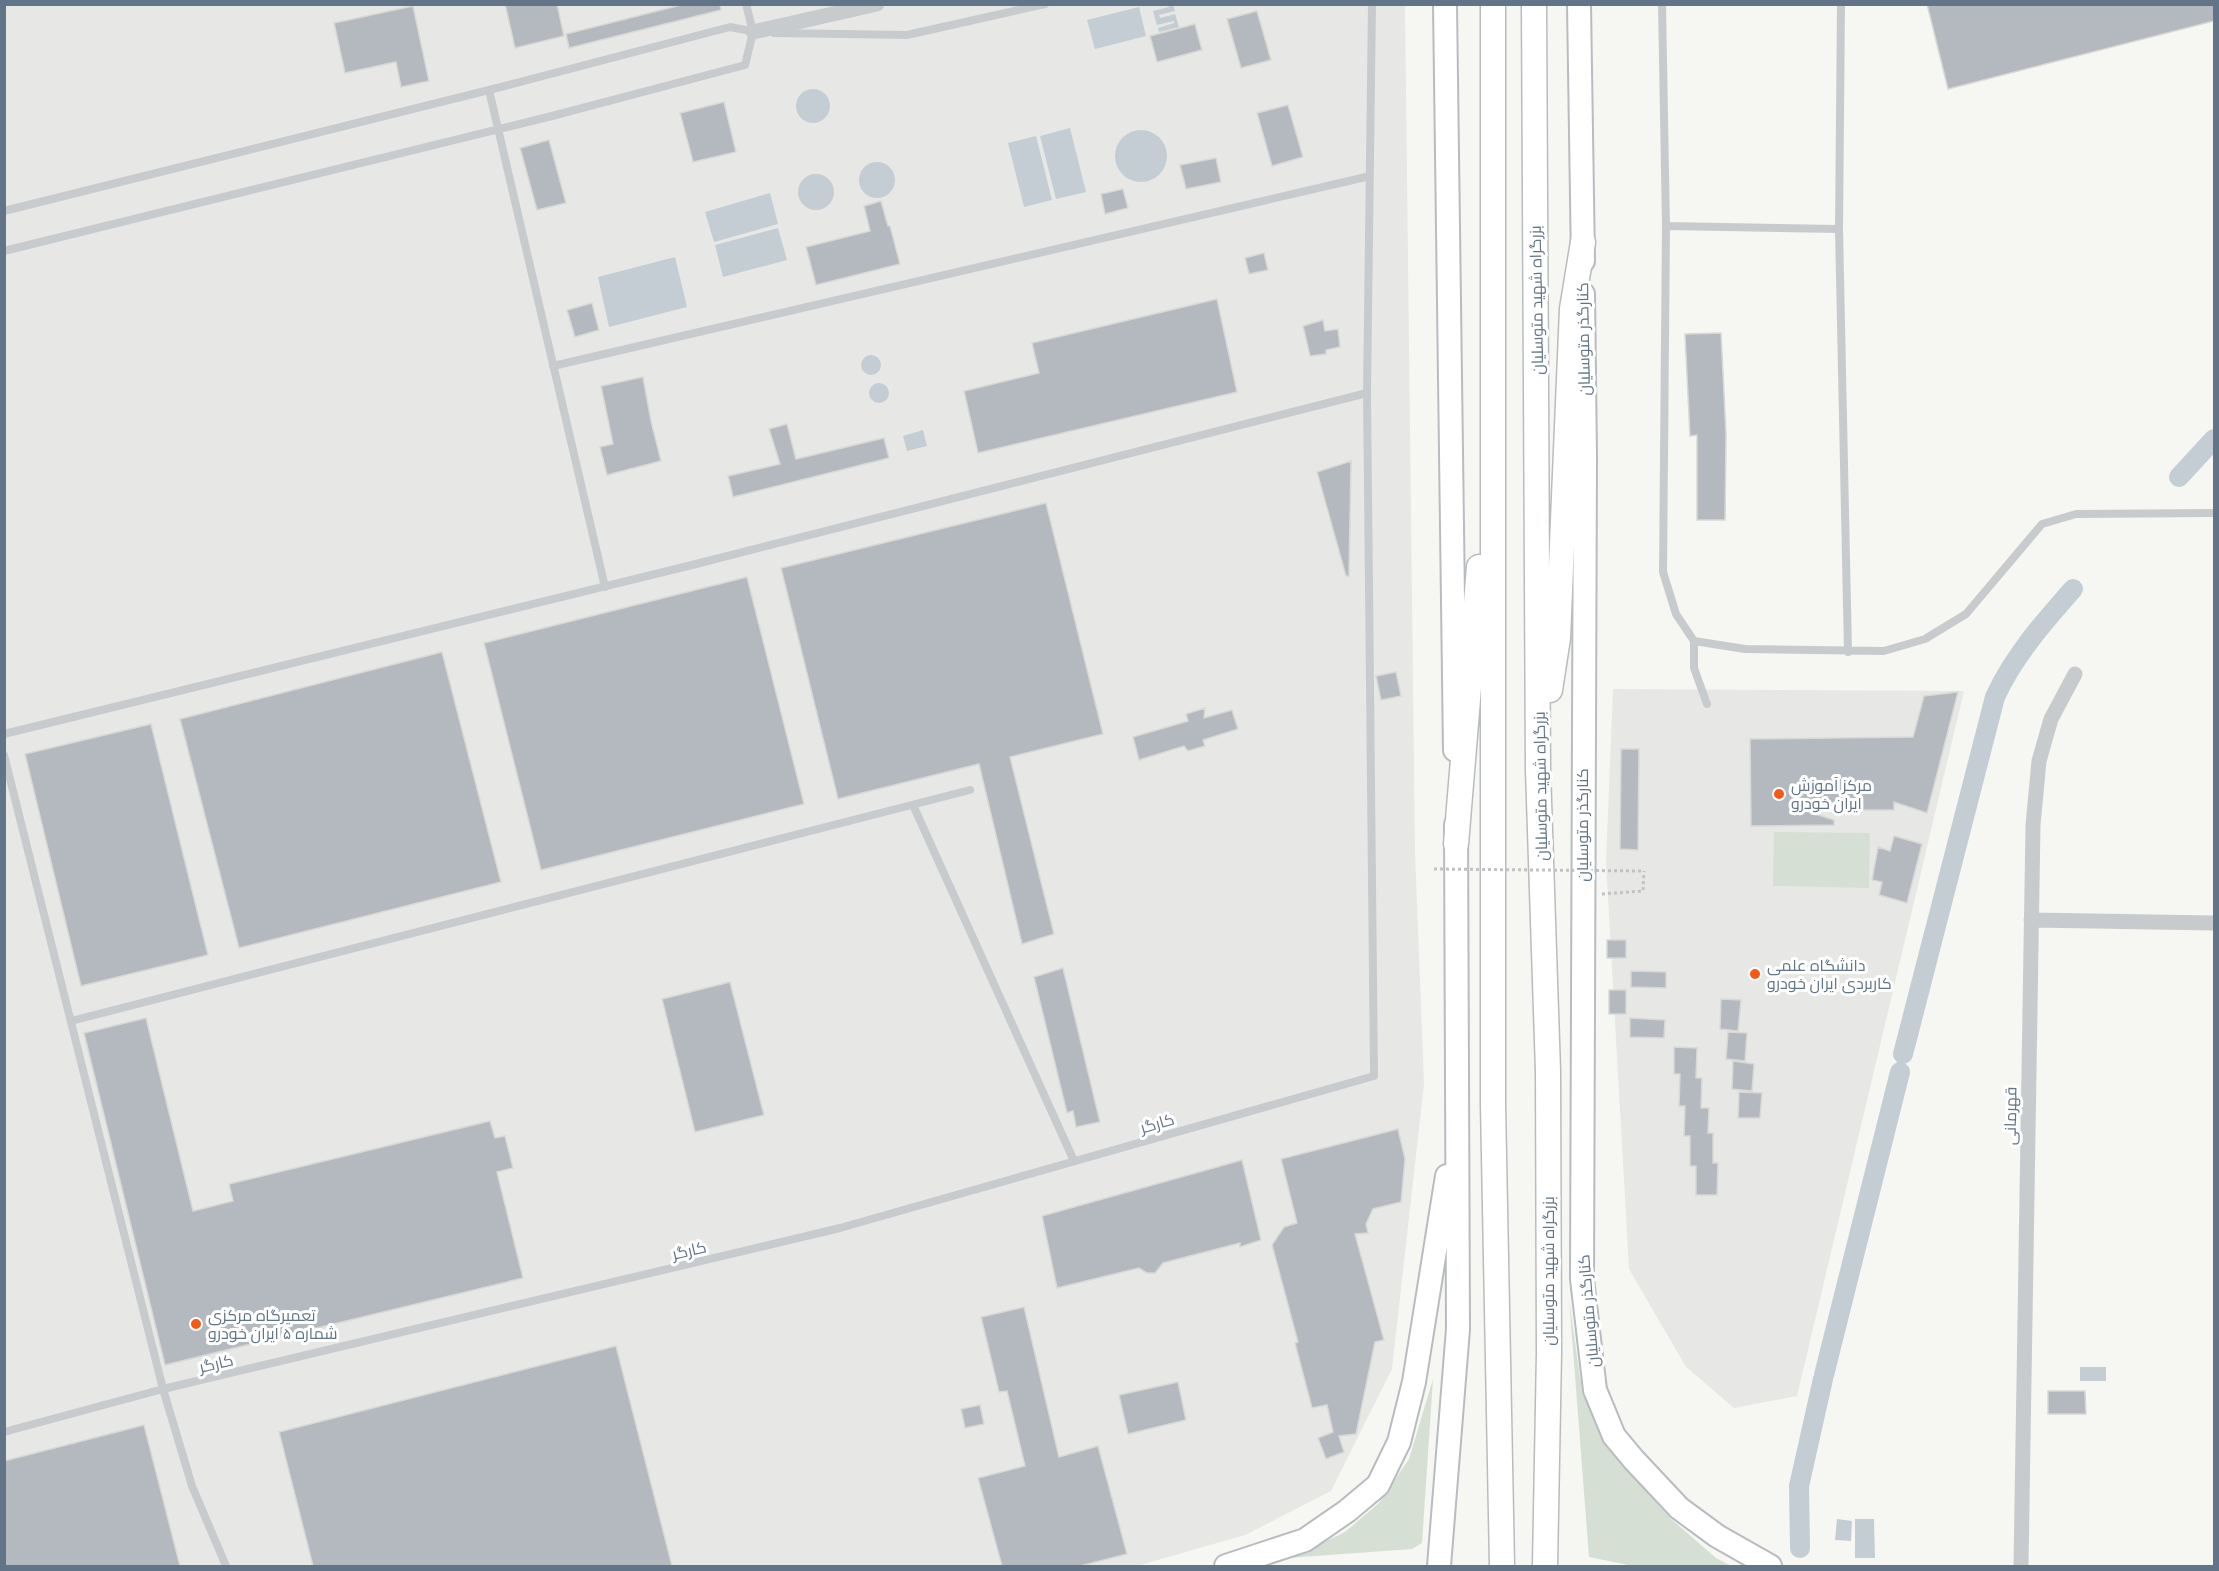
<svg xmlns="http://www.w3.org/2000/svg" width="2219" height="1571" viewBox="0 0 2219 1571" font-family="Overpass,Cairo,sans-serif">
  <rect width="100%" height="100%" fill="#f6f7f2"/>
  <path fill="#e7e8e6" d="M5,5H1405L1415,852L1424,1084L1392,1369L1331,1491L1245,1535L1137,1566H5Z
    M1613,689L1964,691L1797,1396L1734,1408L1686,1367L1629,1269L1606,862Z"/>
  <path fill="#d6dfd3" d="M1774,832L1870,833L1869,888L1773,886Z
    M1569,1298L1580,1378L1599,1431L1641,1486L1670,1518L1716,1558L1731,1566H1633L1589,1557Z
    M1433,1379L1422,1543L1412,1549L1274,1559L1310,1549L1345,1532L1379,1503L1409,1459Z"/>
  <path fill="#c3cdd3" d="M1169,5H1173L1175,11L1159,15L1160,18L1175,14L1179,27L1159,32L1158,28L1174,23V21L1157,25L1153,11L1169,7Z
    M1139,7L1146,36L1095,49L1087,20Z
    M796 106a17 17 0 1 1 34 0a17 17 0 1 1-34 0Z
    M1070,128L1086,192L1056,199L1040,136Z
    M1115 156a26 26 0 1 1 52 0a26 26 0 1 1-52 0Z
    M1036,136L1052,200L1024,207L1008,143Z
    M859 180a18 18 0 1 1 36 0a18 18 0 1 1-36 0Z
    M798 192a18 18 0 1 1 36 0a18 18 0 1 1-36 0Z
    M770,193L778,224L714,242L705,212Z
    M778,228L787,260L723,277L715,245Z
    M675,257L687,307L609,327L598,277Z
    M861 365a10 10 0 1 1 20 0a10 10 0 1 1-20 0Z
    M869 393a10 10 0 1 1 20 0a10 10 0 1 1-20 0Z
    M923,430L927,446L907,451L903,436Z
    M2080,1367H2106V1381H2080Z
    M1837,1519L1852,1521L1851,1541L1835,1540Z
    M1855,1519H1874L1875,1558H1855Z"/>
  <g fill="none" stroke-linecap="round" stroke-linejoin="round">
    <path stroke="#c3cdd3" stroke-width="20" d="M2179,477L2214,439
      M1903,1054L1995,697C2014,656 2043,623 2073,589
      M1824,1375L1900,1072
      M1800,1548L1799,1486L1823,1379"/>
  </g>
  <path fill="#b3b9bf" stroke="#d8d8d5" stroke-width="1.5" d="M505,4H557L564,36L515,48Z
    M685,4H720L721,10L569,48L566,34Z
    M1927,4H2214V21L1948,89Z
    M413,6L429,81L401,87L396,62L345,73L334,23Z
    M1257,11L1271,60L1241,68L1227,19Z
    M1195,24L1202,50L1157,62L1150,36Z
    M724,102L736,152L693,162L680,113Z
    M1288,105L1303,157L1272,166L1257,113Z
    M549,140L566,203L537,210L520,148Z
    M1216,158L1221,182L1186,189L1180,165Z
    M1123,189L1128,208L1105,214L1101,194Z
    M881,201L888,226H890L900,264L816,285L806,247L870,231L864,206Z
    M1264,253L1268,270L1249,274L1245,258Z
    M1217,299L1237,392L978,453L964,391L1039,373L1032,343Z
    M592,303L599,330L575,337L567,310Z
    M1323,320L1325,331L1338,329L1340,347L1326,350V354L1310,356L1303,326Z
    M1721,333L1726,434L1725,520H1697V435L1690,436L1685,334Z
    M643,377L651,421L661,461L607,475L600,447L613,444L601,386Z
    M787,424L796,459L884,438L889,458L733,497L728,476L780,464L769,429Z
    M1351,461L1349,576H1346L1317,472Z
    M1046,503L1103,734L1010,757L1054,934L1022,944L979,764L838,799L781,568Z
    M747,577L804,804L541,870L484,643Z
    M442,652L501,882L239,948L180,719Z
    M1396,672L1401,696L1381,700L1376,676Z
    M1958,692L1927,813L1894,802V810H1803L1834,820V825L1751,826L1750,739L1913,737L1924,696Z
    M1205,708L1204,718L1232,710L1238,729L1203,740L1205,746L1188,751L1184,746L1139,760L1133,737L1188,721L1186,714Z
    M151,724L208,955L81,986L25,754Z
    M1621,749H1639L1638,850L1620,849Z
    M1894,836L1922,844L1907,903L1879,895L1882,882L1872,880L1878,847L1890,851Z
    M1607,940H1626V958H1607Z
    M1063,968L1100,1122L1076,1127L1073,1111L1067,1113L1034,977Z
    M1631,971L1666,972V988L1631,987Z
    M730,982L764,1115L695,1132L662,999Z
    M1609,990H1626V1014H1609Z
    M1721,999L1741,1000L1738,1031L1720,1029Z
    M146,1018L193,1211L233,1201L229,1184L490,1121L495,1138L505,1136L513,1168L497,1172L523,1278L165,1365L84,1033Z
    M1630,1018L1665,1020L1664,1038L1630,1037Z
    M1728,1032L1747,1033L1745,1061L1726,1059Z
    M1674,1047L1697,1048L1696,1078H1702L1701,1108H1709L1708,1133H1713V1163H1718L1717,1195H1696V1166H1690V1136H1684L1685,1106H1679L1680,1074H1674Z
    M1733,1061L1754,1064L1752,1091L1732,1089Z
    M1739,1092L1762,1093L1760,1118H1738Z
    M1398,1129L1405,1159L1401,1202L1373,1209L1366,1224L1368,1233L1355,1234L1384,1340L1375,1342L1356,1434L1339,1436L1344,1452L1326,1459L1318,1438L1333,1432L1327,1405L1312,1408L1295,1343L1298,1342L1272,1245L1284,1227L1297,1223L1281,1159Z
    M1242,1160L1261,1240L1240,1247V1243L1163,1263L1155,1273H1147L1139,1268L1057,1288L1042,1216Z
    M1024,1307L1059,1457L1098,1446L1127,1554L1080,1566H1002L978,1478L1025,1466L1007,1391L999,1392L981,1317Z
    M616,1346L672,1566H313L279,1432Z
    M1178,1382L1186,1420L1128,1434L1119,1395Z
    M2048,1391H2085L2086,1414H2048Z
    M980,1405L984,1424L965,1428L961,1409Z
    M144,1425L180,1566H4V1461Z"/>
  <g fill="none" stroke-linecap="round" stroke-linejoin="round">
    <g stroke="#b8bcc0" stroke-width="26">
      <path id="primary" d="M1445,4L1455,750
        M1579,4L1583,261
        M1583,294L1585,457L1582,1279L1595,1390L1614,1436L1634,1460L1679,1508L1717,1536L1770,1566
        M1226,1566L1305,1540L1347,1511L1378,1485L1399,1442L1414,1382L1447,1176
        M1439,1566L1458,1329L1456,825"/>
    </g>
    <g stroke="#b9bcbf" stroke-width="27">
      <path id="trunk" d="M1493,4V1104L1502,1566
        M1534,4L1538,770L1548,1071L1549,1352L1545,1566
        M1550,690L1558,638L1572,309L1583,242
        M1456,844L1479,567"/>
    </g>
    <path stroke="#c0c2c4" stroke-width="3" stroke-dasharray="3 3" stroke-linecap="butt" d="M1602,894L1643,891L1644,871"/>
    <path stroke="#c8cbce" stroke-width="8" d="M1662,4L1666,226L1663,572L1676,614L1694,641L1745,649L1884,651L1925,639L1966,614L2042,524L2076,514L2214,513
      M1841,4L1839,229L1848,652
      M774,33L907,35L1045,4
      M489,90L605,587
      M4,211L489,90L730,27L756,32
      M1666,226L1839,229
      M4,251L552,116L745,65L753,32L746,4
      M553,366L1370,176
      M1694,641V668L1707,704
      M4,734L692,565L1367,393
      M4,755L163,1389L192,1486L226,1566
      M913,805L1074,1161
      M71,1021L970,790
      M4,1432L163,1389L840,1228L1374,1076L1367,393L1372,4"/>
    <path stroke="#c8cbce" stroke-width="15" d="M753,32L877,4
      M2031,920L2214,923
      M2021,1566L2033,825L2039,761L2051,719L2075,674"/>
    <use href="#primary" stroke="#fff" stroke-width="22"/>
    <use href="#trunk" stroke="#fff" stroke-width="24"/>
    <path stroke="#c0c2c4" stroke-width="3" stroke-dasharray="3 3" stroke-linecap="butt" d="M1434,869L1644,871"/>
  </g>
  <g fill="#f65913" stroke="#fff" stroke-width="2">
    <circle cx="1779" cy="794" r="6"/>
    <circle cx="1755" cy="974" r="6"/>
    <circle cx="196" cy="1324" r="6"/>
  </g>
  <g text-anchor="middle" stroke-width="6" stroke-linejoin="round" paint-order="stroke">
    <g font-size="16" fill="#627487" stroke="#fff">
      <text transform="translate(1536 300) rotate(-91)" y="6">بزرگراه شهید متوسلیان</text>
      <text transform="translate(1583 339) rotate(-91)" y="6">کنارگذر متوسلیان</text>
      <text transform="translate(1540 786) rotate(-91)" y="6">بزرگراه شهید متوسلیان</text>
      <text transform="translate(1582 825) rotate(-90)" y="6">کنارگذر متوسلیان</text>
      <text transform="translate(2010 1116) rotate(-89)" y="6">قهرمانی</text>
      <text transform="translate(1157 1123) rotate(-16)" y="6">کارگر</text>
      <text transform="translate(689 1250) rotate(-13)" y="6">کارگر</text>
      <text transform="translate(1548 1271) rotate(-90)" y="6">بزرگراه شهید متوسلیان</text>
      <text transform="translate(1588 1311) rotate(-95)" y="6">کنارگذر متوسلیان</text>
      <text transform="translate(216 1363) rotate(-13)" y="6">کارگر</text>
    </g>
    <g font-size="16" fill="#627487" stroke="#fff" text-anchor="start">
      <text x="1791" y="791">مرکز آموزش<tspan x="1791" dy="18">ایران خودرو</tspan></text>
      <text x="1767" y="971">دانشگاه علمی<tspan x="1767" dy="18">کاربردی ایران خودرو</tspan></text>
      <text x="208" y="1321">تعمیرگاه مرکزی<tspan x="208" dy="18">شماره ۵ ایران خودرو</tspan></text>
    </g>
  </g>
  <rect width="2219" height="1571" fill="none" stroke="#627487" stroke-width="12"/>
</svg>
